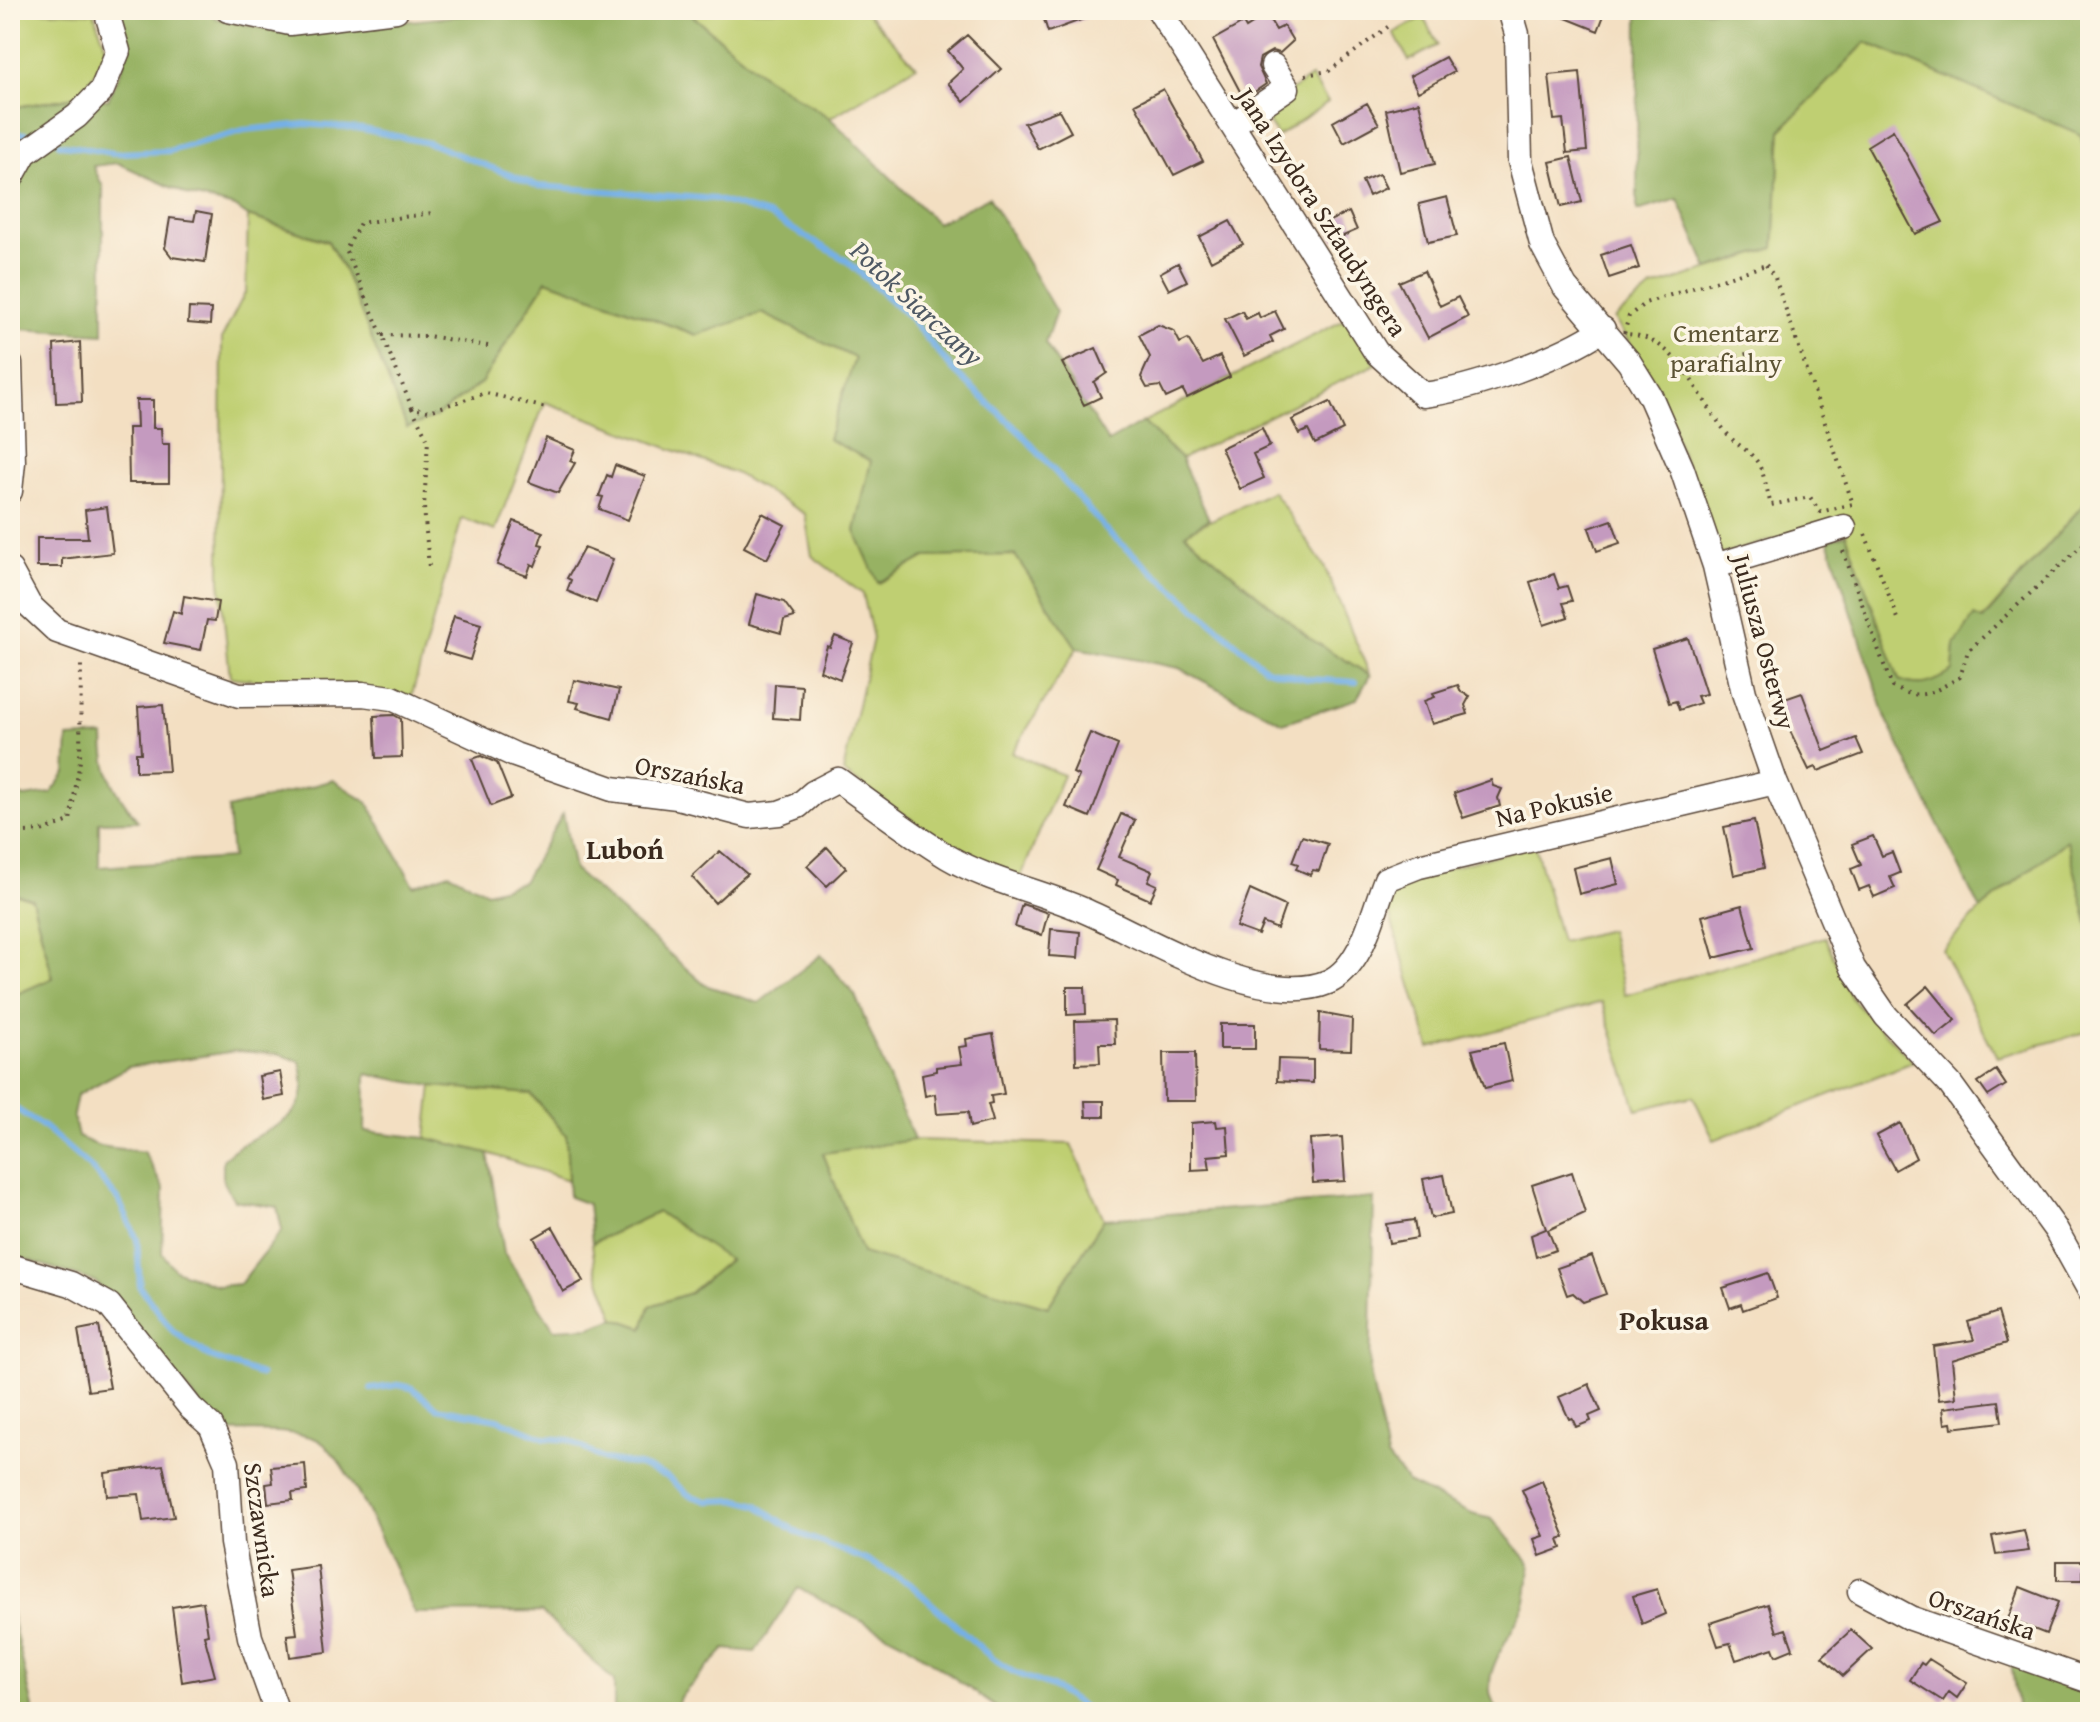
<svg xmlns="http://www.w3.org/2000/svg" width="2100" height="1722" viewBox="0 0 2100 1722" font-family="'Gentium Book Plus',serif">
  <rect width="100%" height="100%" fill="#fcf5e5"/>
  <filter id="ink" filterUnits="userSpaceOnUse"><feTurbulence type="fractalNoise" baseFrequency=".0125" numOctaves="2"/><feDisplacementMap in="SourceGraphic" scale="16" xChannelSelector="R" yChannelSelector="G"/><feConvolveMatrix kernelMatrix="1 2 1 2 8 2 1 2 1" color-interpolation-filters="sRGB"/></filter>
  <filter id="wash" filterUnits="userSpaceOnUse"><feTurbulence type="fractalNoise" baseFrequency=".006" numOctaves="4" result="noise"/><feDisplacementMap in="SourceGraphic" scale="32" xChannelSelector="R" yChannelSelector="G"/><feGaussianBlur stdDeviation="1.8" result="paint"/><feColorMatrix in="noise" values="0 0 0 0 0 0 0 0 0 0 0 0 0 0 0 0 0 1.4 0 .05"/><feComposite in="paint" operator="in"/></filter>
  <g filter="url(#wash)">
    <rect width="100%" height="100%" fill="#f3dfc2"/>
    <path fill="#bfcf72" stroke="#7d7c48" stroke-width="2" d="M10,10L94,13L108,53L80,96L10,108Z
      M686,10H864L916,66L830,118L764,76Z
      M1423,17L1438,45L1409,61L1394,33Z
      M1866,42L2083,135L2090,179V497L1982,620L1955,645L1953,671C1934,683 1921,689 1899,680L1841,520L1719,555L1655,382L1614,319L1652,288L1774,248L1781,130Z
      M1311,77L1328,102L1278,136L1261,111Z
      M248,216L328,242L344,270L481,383L547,280L696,335L762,313L855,358L828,439L872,461L855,531L879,583L925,557L1015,555L1077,648L1012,753L1063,775L1019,881L947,844L843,772L873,638L863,594L812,556L805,514L735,473L545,402L495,531L462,518L411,698L230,677L220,581L222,338L246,291Z
      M1348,318L1376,364L1181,459L1143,422Z
      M1273,491L1324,566L1370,675L1309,638L1184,533Z
      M2068,839L2090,931V1031L1997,1057L1942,950L1980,910Z
      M1535,845L1561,942L1609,930L1625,995L1825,937L1851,998L1913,1062L1714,1140L1693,1096L1637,1110L1602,1002L1430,1048L1387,906L1396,882Z
      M10,892L32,899L53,979L10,997Z
      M432,1086L531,1094L566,1135L568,1180L488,1153L426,1138Z
      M914,1140L1071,1144L1104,1219L1048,1307L862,1253L823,1153Z
      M658,1212L730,1259L690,1293L650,1306L644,1328L615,1318L595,1267L592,1243Z"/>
    <path fill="#97b264" stroke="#696e41" stroke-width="2" fill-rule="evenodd" d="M114,10H199L219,19L291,34L512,10H686L764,76L830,118L937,223L989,197L1056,312L1045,343L1108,442L1143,422L1181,459L1209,519L1185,534L1309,638L1370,675L1357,699L1283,723L1179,668L1077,648L1015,555L925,557L878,583L855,531L871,461L828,439L855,358L762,313L697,335L547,280L481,383L435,417L407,428L344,270L328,241L248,216L235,207L188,195L118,163L93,166L103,187V334L19,329L10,238V108L80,96L108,100C122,68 140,40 114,10Z
      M1638,10H2090V179L2082,135L1866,42L1781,130L1774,248L1708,269L1678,199L1637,211Z
      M2090,497V931L2067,840L1980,910L1886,718L1828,540L1846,534L1899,680C1921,689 1934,683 1953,671L1955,645L1974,616L1983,620Z
      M104,736C104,775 114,790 138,821L99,822V867L232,858L228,809L333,780L368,803L414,886L449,873L487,892L523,882L563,813L574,870L705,985L759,1003L821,955L855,995L914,1140L823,1153L862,1253L1048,1307L1104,1219L1374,1198L1370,1373L1387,1457L1408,1483L1472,1514L1492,1519L1530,1563C1529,1575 1529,1590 1526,1601C1516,1633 1469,1680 1500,1712H1003L906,1644L798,1588L755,1652L725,1649L680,1697L675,1712H614V1681L541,1612L415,1613C397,1577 348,1452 316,1439C294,1430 248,1431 224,1432L96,1282L10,1254V997L53,978L32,899L10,892V792L25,797L51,793L66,773L68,738ZM236,1051L280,1054L300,1062C318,1129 259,1124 223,1159V1181L234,1200L277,1207L282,1230L240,1284L218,1286L175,1270L162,1253L164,1189L144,1152L99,1146L78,1137L73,1115L77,1095L128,1067ZM366,1074L432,1086L531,1094L566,1135L569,1197L588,1204L592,1243L658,1212L729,1260L690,1293L650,1306L643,1328L615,1318L590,1327L554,1329L504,1253L488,1153L426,1138L365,1131Z
      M10,1608L34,1712H10Z
      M2011,1662L2090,1688V1712H2018Z"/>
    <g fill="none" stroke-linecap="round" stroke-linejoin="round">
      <path stroke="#75b0e6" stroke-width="6" d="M10,133L25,134
        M59,144L113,153
        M118,153L169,151L244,130L305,124L362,129L429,143L538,186L715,199L768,215L846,260L910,318L953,370L1022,434L1109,533L1266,669L1308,679L1356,682
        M10,1105L44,1127L92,1169L118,1199L137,1239L140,1287L173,1331L210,1357L261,1375
        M371,1389L398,1385L412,1388L437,1408L498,1419L545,1438L569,1440L604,1460L639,1465L666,1476L689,1495L707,1501L739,1500L757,1505L798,1533L871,1562L910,1584L993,1659L1013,1672L1052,1687L1091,1712"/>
    </g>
    <g id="blocks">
      <path fill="#c49abf" d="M1041,10H1103V12L1048,32Z
        M1546,10H1606L1598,31Z
        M1267,15L1276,30L1284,26L1293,41L1280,53L1272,51L1260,58L1258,67L1266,84L1244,99L1213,40L1243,23L1246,28Z
        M967,35L1001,69L964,102L948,83L963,69L948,51Z
        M1445,57L1454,72L1418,92L1410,76Z
        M1580,72L1587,151L1567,153L1563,119L1554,120L1549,75Z
        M1163,89L1203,161L1174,175L1135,104Z
        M1419,102L1435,164L1400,172L1386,110Z
        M1367,103L1379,124L1344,143L1333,122Z
        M1059,110L1071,132L1038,149L1024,123Z
        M1893,130L1943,222L1915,234L1867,146Z
        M1571,157L1582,202L1561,207L1550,162Z
        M1379,174L1386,188L1369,196L1362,181Z
        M1447,197L1457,236L1428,242L1419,204Z
        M196,211L212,214L205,262L172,257L165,248L170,218L194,221Z
        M1349,212L1357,230L1334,240L1327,222Z
        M1230,221L1243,244L1211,261L1199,237Z
        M1631,245L1639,268L1609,278L1601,255Z
        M1178,263L1187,281L1169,290L1160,273Z
        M1424,271L1440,306L1458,297L1468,317L1428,338L1399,282Z
        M189,308L211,309L210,325L188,323Z
        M1242,311L1246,319L1258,313L1260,318L1275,311L1284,329L1270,336L1273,342L1244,356L1225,319Z
        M1158,325L1174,331L1180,343L1188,339L1203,364L1220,356L1230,377L1187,398L1183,390L1166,398L1160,386L1147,388L1141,377L1150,357L1139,335Z
        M80,342L82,402L56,403L54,345Z
        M1096,348L1107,373L1094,382L1101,397L1084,405L1062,363Z
        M136,400H153V428H161L162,444H169V483H129L128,428H137Z
        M1330,402L1343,430L1315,444L1308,430L1299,434L1292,420Z
        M1262,428L1270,446L1253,454L1264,478L1240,489L1221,448Z
        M546,438L575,450L570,461L575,463L558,493L529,482Z
        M615,465L645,476L628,520L599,509L603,497L599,496L607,475L611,477Z
        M107,507L113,553L62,559V567H37V538H88L85,510Z
        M762,513L785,525L767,559L744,547Z
        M1612,520L1620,543L1597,551L1589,528Z
        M514,521L543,532L539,544L543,545L535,566L531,564L527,576L497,565Z
        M584,548L613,559L596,603L567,591L571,580L567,578Z
        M1554,574L1559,588L1567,586L1572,601L1563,603L1568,617L1544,625L1530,582Z
        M757,594L784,602L795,617L784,620L781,633L749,624Z
        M184,596L218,602L215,621L207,620L201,650L164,643L173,611L181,614Z
        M454,616L481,624L470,660L443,652Z
        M835,636L853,643L840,679L820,671L827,646L830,647Z
        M1688,638L1706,694L1697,696L1700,703L1679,710L1676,701L1669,703L1652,649Z
        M574,680L619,690L612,718L577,708L579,703L569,701Z
        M775,684L802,686L800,720L773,718Z
        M1458,685L1461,692L1470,696L1465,705L1468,714L1432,724L1424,701L1435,697L1433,693Z
        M1802,693L1824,751L1856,738L1863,754L1818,771L1816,767L1809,770L1776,702Z
        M163,705L169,771L136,772V753H141L138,707Z
        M394,715L401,719L402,757L376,758L374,716Z
        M1090,733L1118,745L1090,817L1066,807L1079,776L1073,773Z
        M481,756L497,763L511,798L491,806L472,759Z
        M1491,780L1493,786L1502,789L1498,798L1500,806L1463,818L1454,793Z
        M1121,814L1135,820L1119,857L1152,871L1148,881L1157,885L1150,900L1116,885L1118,880L1096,870Z
        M1754,821L1764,868L1734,875L1724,827Z
        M1302,836L1328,844L1319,871L1313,870L1310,875L1296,869L1298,864L1292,862Z
        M1873,836L1882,856L1892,852L1900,873L1890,877L1895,888L1874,897L1869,886L1859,890L1851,869L1861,865L1852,844Z
        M827,847L846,868L827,886L807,866Z
        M720,851L747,874L715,903L692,877Z
        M1612,858L1618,884L1579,894L1573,868Z
        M1250,890L1285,906L1277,929L1263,923L1258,935L1236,927Z
        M1022,904L1048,913L1042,935L1015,927Z
        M1742,905L1754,948L1714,958L1702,916Z
        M1051,929L1080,932L1078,958L1049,956Z
        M1928,986L1956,1020L1936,1036L1907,1004Z
        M1067,987H1085L1086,1014L1067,1015Z
        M1320,1013L1352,1019L1351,1050L1319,1049Z
        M1114,1020L1115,1044H1099L1100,1063L1076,1064L1075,1021Z
        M1220,1024H1255V1049H1220Z
        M993,1034L1004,1094L991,1096L992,1103L988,1104L993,1121L970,1127L968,1112L937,1114L935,1094L925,1096L922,1074L936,1071V1067L962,1064L959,1047L967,1046L966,1039Z
        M1504,1043L1512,1081L1485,1088L1472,1050Z
        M1163,1053H1195L1196,1101H1164Z
        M1278,1059L1313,1060V1083L1277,1081Z
        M1996,1070L2006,1085L1988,1096L1978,1082Z
        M280,1072L284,1096L263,1100L259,1076Z
        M1085,1101H1104V1117H1086Z
        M1216,1121L1217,1127L1227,1126L1229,1154L1208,1156L1210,1169L1191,1170V1123Z
        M1900,1123L1916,1158L1895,1170L1876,1136Z
        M1342,1137L1345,1181L1313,1183L1310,1139Z
        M1572,1172L1585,1213L1548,1230L1556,1250L1536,1257L1531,1235L1546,1229L1532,1185Z
        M1444,1175L1452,1214L1431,1218L1423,1179Z
        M1414,1220L1417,1238L1389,1243L1386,1224Z
        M553,1227L583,1281L563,1292L534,1238Z
        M1592,1256L1606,1294L1583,1302L1573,1293L1567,1295L1557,1268Z
        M1768,1273L1777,1298L1743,1310L1741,1304L1730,1308L1723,1288Z
        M1998,1312L2007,1343L1952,1360L1956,1398L1939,1400L1933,1346L1974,1340L1968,1322Z
        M99,1326L110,1388L88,1391L78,1330Z
        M1589,1384L1601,1411L1589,1416L1591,1421L1576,1427L1572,1418L1569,1419L1559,1397Z
        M1999,1401L2002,1422L1952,1428L1951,1423L1945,1424L1943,1408Z
        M305,1464L307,1491L292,1493L293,1500L268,1503L266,1484L273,1483L271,1467Z
        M163,1465L174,1517L143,1521L139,1494L107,1496L105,1473Z
        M1542,1481L1565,1537L1559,1539L1562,1548L1540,1556L1534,1539L1543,1536L1522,1490Z
        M2024,1530L2029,1551L1996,1555L1992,1536Z
        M2057,1561H2083V1580H2057Z
        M318,1566L327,1652L290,1657L287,1635L297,1634L288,1570Z
        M2020,1587L2058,1602L2046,1634L2008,1619Z
        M1657,1589L1665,1614L1642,1624L1633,1596Z
        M203,1602L208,1634L204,1635L215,1676L182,1682L172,1607Z
        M1768,1604L1777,1632L1786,1629L1793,1649L1776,1656L1773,1648L1736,1660L1730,1643L1718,1646L1710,1623Z
        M1851,1630L1872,1649L1843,1676L1822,1657Z
        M1929,1659L1967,1683L1957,1698L1949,1692L1943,1701L1910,1680L1921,1663L1924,1665Z"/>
    </g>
  </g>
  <g filter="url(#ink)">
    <use href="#blocks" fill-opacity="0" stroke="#574537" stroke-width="2"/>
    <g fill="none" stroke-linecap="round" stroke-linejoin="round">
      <g stroke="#574537" stroke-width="27">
        <path id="minor" d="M228,10L290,23L396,10
          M1159,10L1376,352L1423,395C1473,389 1561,358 1603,329
          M1510,10L1517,34L1520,161L1542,244L1565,287L1629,362L1650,396L1682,469L1715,566L1744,693L1775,782L1853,968L1886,1016L1950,1084L2056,1230L2090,1291
          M1232,125L1287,88L1273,66
          M10,180L25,153L77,116L102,90L118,51L106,10
          M10,364L13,462L10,491
          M1715,566L1844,527
          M10,570L29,605L57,631L239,695L363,694L392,698L515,755L612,789L677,797L749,816L779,813L798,806L813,793L838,780C874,806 910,834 948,857C989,881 1039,891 1083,910C1144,936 1262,1010 1328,982C1363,967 1373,911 1386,879L1419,866L1775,782
          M10,1266L71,1284L109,1305L191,1408L211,1426L227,1463L232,1543L250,1637L277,1712
          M1860,1591L1910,1618L2090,1681"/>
      </g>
      <path stroke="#574537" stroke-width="4" stroke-dasharray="2 6" stroke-linecap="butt" d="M1305,75L1329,71L1389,26
        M1766,265L1775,278L1853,504L1820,512L1810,497L1771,505C1767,492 1764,469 1755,459C1749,451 1739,446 1731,438C1700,405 1680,334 1624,334L1629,316L1645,303Z
        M382,335L346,250L360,223L432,213
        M488,346L428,336L382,335L412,408L429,411L486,393L546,408
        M1682,368L1751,353
        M412,408L428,440L424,507L429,568
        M1865,534L1899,621
        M1843,551L1892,687C1922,702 1933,692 1960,677L1968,651L2090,538
        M10,833L41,831L70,821L80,761L81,663"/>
      <use href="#minor" stroke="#fff" stroke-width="24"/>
    </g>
  </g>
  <g text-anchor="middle" stroke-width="7" stroke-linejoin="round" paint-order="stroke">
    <g font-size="26" fill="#3b2a1e" stroke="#fcf5e5">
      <text transform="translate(1322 212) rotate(57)" y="9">Jana Izydora Sztaudyngera</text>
      <text transform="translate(1764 642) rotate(75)" y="9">Juliusza Osterwy</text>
      <text transform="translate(690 775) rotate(11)" y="9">Orszańska</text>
      <text transform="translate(1554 805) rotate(-13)" y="9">Na Pokusie</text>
      <text transform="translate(262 1530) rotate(82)" y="9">Szczawnicka</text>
      <text transform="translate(1982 1614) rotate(19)" y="9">Orszańska</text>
    </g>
    <g font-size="26" fill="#5c5333" stroke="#fcf5e5">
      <text x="1726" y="342">Cmentarz<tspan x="1726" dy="30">parafialny</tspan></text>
    </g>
    <g font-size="28" font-style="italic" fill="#4f5964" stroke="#fcf5e5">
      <text transform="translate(917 303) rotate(43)" y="10">Potok Siarczany</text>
    </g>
    <g font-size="28" font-weight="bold" fill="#3b2a1e" stroke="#fcf5e5">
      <text x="625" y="859">Luboń</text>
      <text x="1664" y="1330">Pokusa</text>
    </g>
  </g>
  <rect width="2100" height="1722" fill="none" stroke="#fcf5e5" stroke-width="40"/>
</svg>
